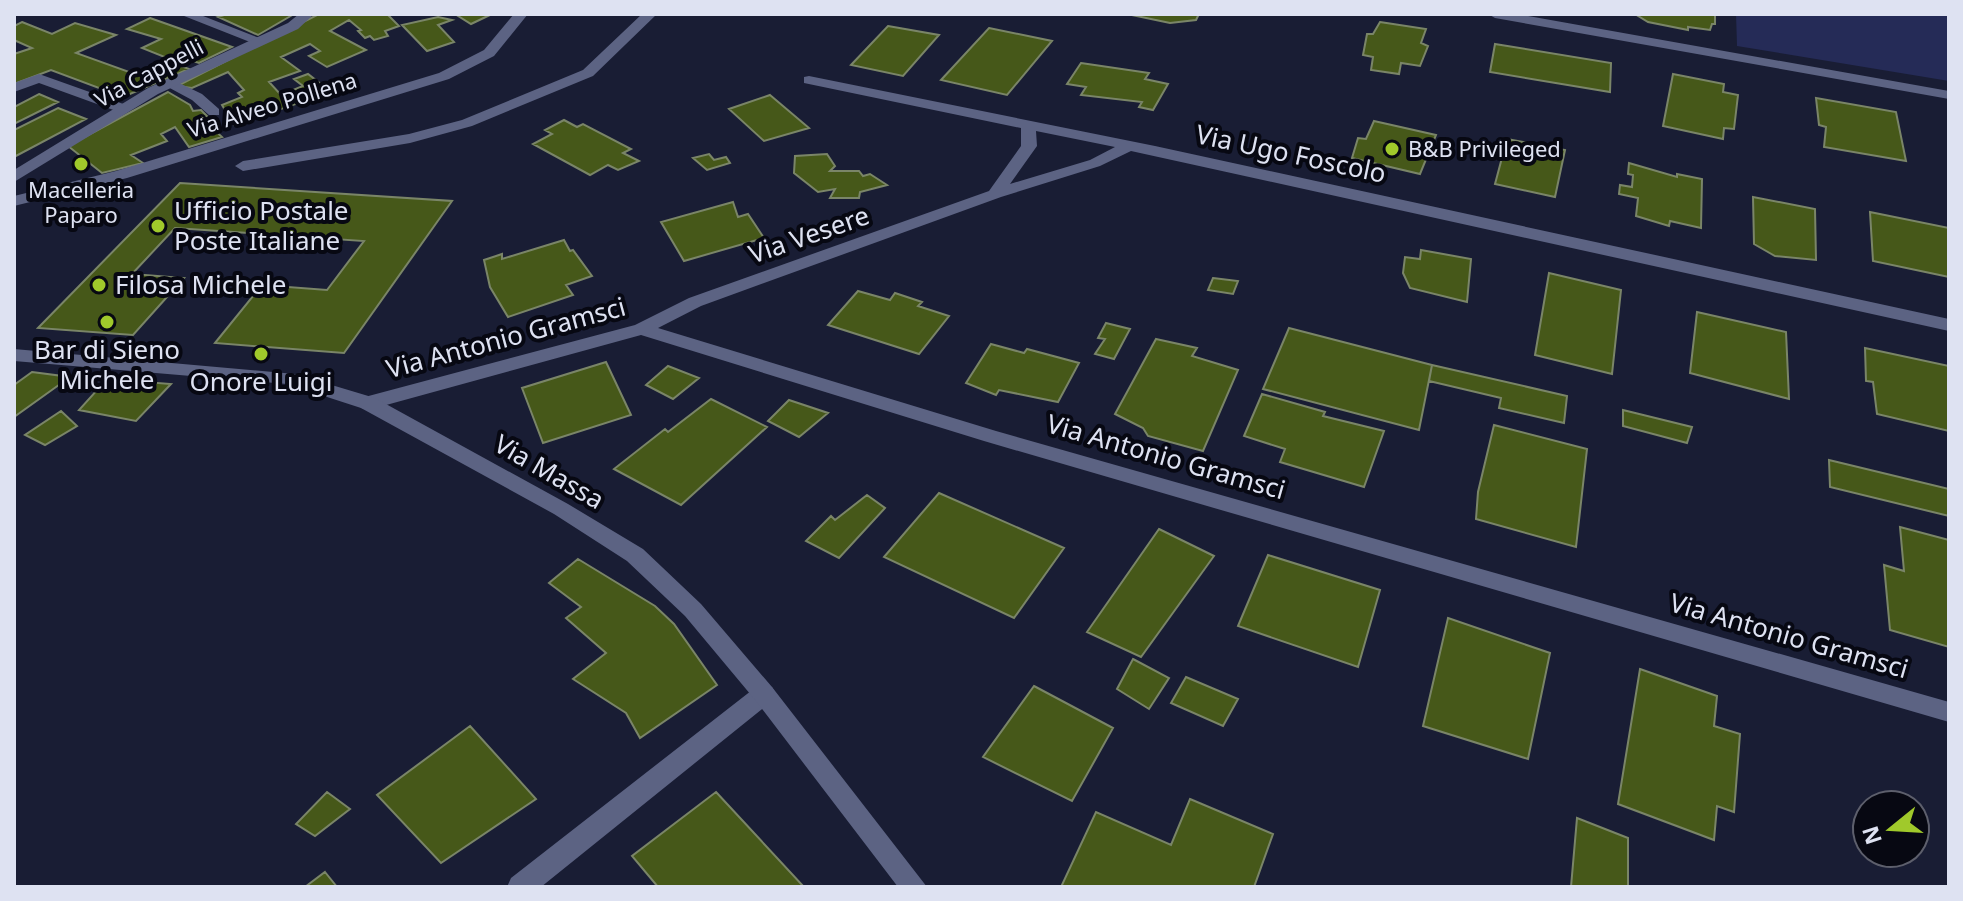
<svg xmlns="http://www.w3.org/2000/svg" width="1963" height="901" viewBox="0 0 1963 901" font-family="'Noto Sans',sans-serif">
  <rect width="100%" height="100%" fill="#191d34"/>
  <path fill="#252b57" d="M1736,14H1949V81L1737,46Z"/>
  <path fill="#465819" stroke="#7a8568" stroke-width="2" d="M227,14H294L258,35L218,17Z
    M319,14H392L388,15L399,26L385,31L388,36L374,40L370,36L365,38L358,31L361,30L349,20L330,31L366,50L327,67L309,56L320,51L310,44L281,57L300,71L269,82L281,95L303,86L294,79L308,74L331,92L234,125L222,105L242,97L238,93L244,90L228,72L192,88L177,86Z
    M455,14H492L471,24Z
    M1127,14H1199L1196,20L1170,23Z
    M1635,14H1715V24H1712L1710,30L1688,27V30L1648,22Z
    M438,17L452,20L438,25L454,42L427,51L402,25Z
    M150,18L232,47L199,63L174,55L167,58L142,48L161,39L127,29Z
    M22,22L52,34L75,23L116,35L76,53L140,76L171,62L189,69L123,97L51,70L14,84V54L32,48L14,40V26Z
    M1380,22L1426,29L1421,43L1428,46L1420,66L1401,63L1399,74L1371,70L1373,57L1363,55L1367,34H1373Z
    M888,26L939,35L903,76L851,65Z
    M989,28L1052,41L1007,95L941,80Z
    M1495,44L1611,63L1610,92L1490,72Z
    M1081,63L1149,73L1145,79L1168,84L1153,110L1139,107L1142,102L1081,95L1086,87L1067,84Z
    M1673,74L1724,84L1723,92L1738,95L1734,129L1724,128L1723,139L1663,126Z
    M168,92L190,105L193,111L201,110L207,116L201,118L222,137L189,147L175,127L161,134L167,141L131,155L143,163L102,173L68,146Z
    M39,94L58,102L14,124V107Z
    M770,95L809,128L764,141L729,109Z
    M1816,98L1896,112L1906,161L1824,147L1826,127L1819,125Z
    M58,108L86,119L14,157V130Z
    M564,120L577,127L583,124L631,149L623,153L639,161L618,170L608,165L590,175L533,144L552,134L545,130Z
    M1374,121L1436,135L1420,174L1352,158L1358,138L1366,139Z
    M1507,139L1565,150L1555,197L1495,184Z
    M709,154L714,160L726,157L730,163L707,170L693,158Z
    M827,154L835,166L830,171H859L863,176L870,174L887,185L860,192L859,198H830L835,189L818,192L794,173L795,156Z
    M1629,163L1677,177V174L1702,179L1701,228L1670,221L1669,226L1636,216L1638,198L1619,194L1620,185L1632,187L1633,175L1628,174Z
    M180,183L452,201L344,353L215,343L262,285L327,290L364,241L175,228L132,274L184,278L133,335L38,328Z
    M1753,197L1815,209L1816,260L1775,256L1754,244Z
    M733,202L738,217L748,214L764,238L684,261L661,222Z
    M1870,212L1949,228V277L1873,261Z
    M564,240L570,251L573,250L592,276L566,285L573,295L508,317L490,287L484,260L502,254V259Z
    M1421,250L1471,259L1467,302L1410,288L1403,273L1405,257L1420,259Z
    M1549,273L1621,290L1612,374L1535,355Z
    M1213,278L1238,281L1233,294L1208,290Z
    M858,291L890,300L895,293L922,302L918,306L949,316L919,354L828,325Z
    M1697,312L1786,332L1789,399L1690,373Z
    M1106,323L1130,329L1114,359L1095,354L1105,339L1098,338Z
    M1289,328L1432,365L1419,430L1263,389Z
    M1156,339L1197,348L1192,356L1238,370L1203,451L1148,436L1143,428L1115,414Z
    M991,344L1024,353L1027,349L1079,363L1058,402L999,390L996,395L966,383Z
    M1865,348L1949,366V431L1877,414L1873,382L1866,381Z
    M606,362L631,415L543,443L522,388Z
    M1432,365L1567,396L1564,423L1499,408L1501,398L1429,381Z
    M668,366L699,378L673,399L646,385Z
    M32,372L70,377L14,417V385Z
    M107,379L171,384L136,421L79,410Z
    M1262,394L1325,412L1323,416L1384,431L1364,487L1280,462L1285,449L1244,436Z
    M711,399L767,427L681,505L614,469L665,429L668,432Z
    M789,400L828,413L799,437L768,421Z
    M1623,410L1692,427L1687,443L1623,426Z
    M61,411L77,426L45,445L25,435Z
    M1494,425L1587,449L1576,547L1476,519L1478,492Z
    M1829,460L1949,489V516L1830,487Z
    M939,493L1064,548L1014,618L884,557Z
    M867,495L885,508L839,558L806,541L831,516L835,520Z
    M1900,527L1949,540V647L1890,630L1884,565L1904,571Z
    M1159,529L1214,556L1141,657L1087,632Z
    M1268,555L1380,590L1358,667L1238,626Z
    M578,559L655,606L674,624L717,685L640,738L626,713L573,679L606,653L566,618L581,607L549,583Z
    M1448,618L1550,653L1528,759L1423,726Z
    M1133,659L1169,678L1149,709L1117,689Z
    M1640,669L1717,696L1714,726L1740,734L1734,812L1717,806L1714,840L1618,804Z
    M1186,677L1238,699L1223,726L1171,703Z
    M1034,686L1113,728L1072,801L983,757Z
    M470,726L536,799L441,863L377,795Z
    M327,792L350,809L315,836L296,824Z
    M716,792L804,887H658L632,856Z
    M1190,799L1273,834L1254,887H1061L1096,812L1171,845Z
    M1577,818L1628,838V887H1571Z
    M325,872L337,887H305Z"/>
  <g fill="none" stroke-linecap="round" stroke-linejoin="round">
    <path fill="#5c6383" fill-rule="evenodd" d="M179,14H198L267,41L255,44Z
      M39,74L129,106L131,109L124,113L119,112L39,83L14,92V83Z"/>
    <path fill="#5c6383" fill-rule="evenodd" d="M171,79L202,94L219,109V115H209L192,100L166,86V80Z"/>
    <path fill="#5c6383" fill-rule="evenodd" d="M299,14H314L298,29L158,94L14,182V170L148,88L288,23Z
      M514,14H528L494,56L449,79L127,178L14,206V196L116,171L439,73L484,50Z
      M642,14H657L593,76L472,126L410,143L243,171L235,166L243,161L409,134L462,120L583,70Z
      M1488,14H1517L1949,91V99L1495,18Z
      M809,76L1155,146L1949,319V331L1131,151L1100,166L1001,197L701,306L658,328L996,431L1949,702V722L984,441L641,335L368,410L361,408L358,403L361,398L635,325L689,298L989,191L1021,146V128L804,83V77ZM1036,131L1115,147L1090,160L1010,184L1037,146Z
      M764,684L772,687L776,694L772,701L541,887H507L511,878L756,687Z"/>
    <path fill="#5c6383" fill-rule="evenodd" d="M14,349L295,374L375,398L568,504L643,549L701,604L772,687L927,887H898L756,701L685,616L627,561L554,514L361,408L287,384L14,361Z"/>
  </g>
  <g fill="#a0c92b" stroke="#070812" stroke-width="3">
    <circle cx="1392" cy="149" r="8"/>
    <circle cx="81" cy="164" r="8"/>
    <circle cx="158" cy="226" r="8"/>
    <circle cx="99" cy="285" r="8"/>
    <circle cx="107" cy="322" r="8"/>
    <circle cx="261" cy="354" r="8"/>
  </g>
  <g text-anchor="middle" stroke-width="8" stroke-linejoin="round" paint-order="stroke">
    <g font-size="22" fill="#dee2f2" stroke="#070812">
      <text transform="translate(149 73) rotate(-28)" y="8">Via Cappelli</text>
      <text transform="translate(272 105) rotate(-17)" y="8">Via Alveo Pollena</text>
    </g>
    <g font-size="22" fill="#dee2f2" stroke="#070812" text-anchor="start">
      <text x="1408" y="157">B&amp;B Privileged</text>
      <text x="81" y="198" text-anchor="middle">Macelleria<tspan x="81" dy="25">Paparo</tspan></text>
    </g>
    <g font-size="26" fill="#dee2f2" stroke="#070812">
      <text transform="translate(1291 154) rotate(12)" y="9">Via Ugo Foscolo</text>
      <text transform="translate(809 235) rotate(-19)" y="9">Via Vesere</text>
      <text transform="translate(506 338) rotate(-15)" y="9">Via Antonio Gramsci</text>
      <text transform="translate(1166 457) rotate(16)" y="9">Via Antonio Gramsci</text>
      <text transform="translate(549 472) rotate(30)" y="9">Via Massa</text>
      <text transform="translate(1789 636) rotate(16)" y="9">Via Antonio Gramsci</text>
    </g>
    <g font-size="26" fill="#dee2f2" stroke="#070812" text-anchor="start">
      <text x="174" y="220">Ufficio Postale<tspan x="174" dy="30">Poste Italiane</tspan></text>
      <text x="115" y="294">Filosa Michele</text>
      <text x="107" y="359" text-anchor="middle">Bar di Sieno<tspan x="107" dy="30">Michele</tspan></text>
      <text x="261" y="391" text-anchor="middle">Onore Luigi</text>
    </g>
  </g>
  <rect width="1963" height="901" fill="none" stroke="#dee2f2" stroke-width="32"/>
  <g transform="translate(1891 829) rotate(252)"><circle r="38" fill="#070812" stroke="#5d5f6c" stroke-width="2"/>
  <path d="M0-6L14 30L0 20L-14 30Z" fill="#a0c92b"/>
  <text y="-12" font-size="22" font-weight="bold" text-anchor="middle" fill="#dee2f2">N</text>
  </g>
</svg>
